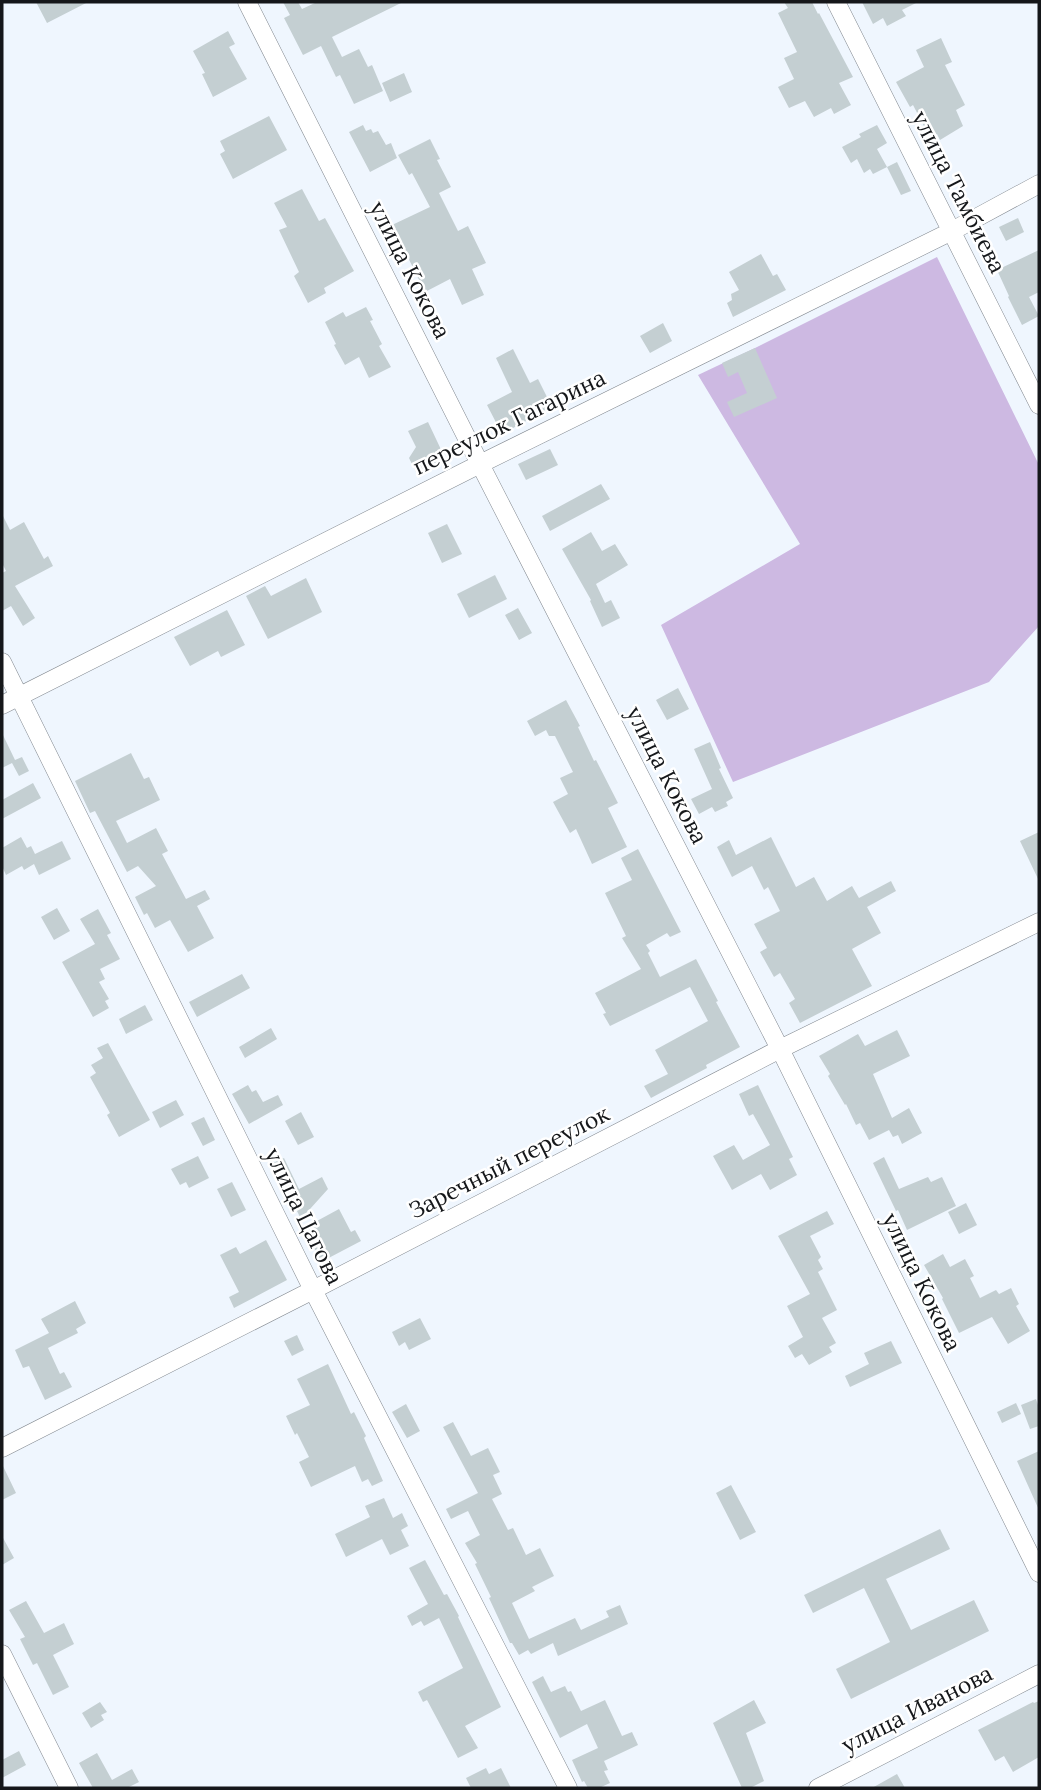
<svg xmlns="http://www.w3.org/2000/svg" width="1041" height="1790" viewBox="0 0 1041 1790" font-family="Lora,serif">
  <rect width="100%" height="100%" fill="#eff6fe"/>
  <path fill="#cdb9e2" d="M937,257L1039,465V626L989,682L733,782L661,625L800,544L698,375L755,348Z"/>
  <path fill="#c4cfd2" d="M36,2H88L47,23Z
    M283,2H298L302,9L317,2H403L332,37L342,57L359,49L368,67L372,65L383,91L354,104L340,75L336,77L321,46L303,55L284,18L290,15Z
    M784,2H812L818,14L819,13L853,77L839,83L851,105L834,114L831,108L814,117L805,101L789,108L778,87L794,79L784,58L797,52L778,13L788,8Z
    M862,2H918L902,10L906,16L887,26L883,18L873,24Z
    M228,31L235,44L229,47L247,79L213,97L202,74L205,73L193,51Z
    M941,38L952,62L945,65L965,105L956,110L963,126L940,140L937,134L930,138L913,105L910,107L896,82L924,67L916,50Z
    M404,73L412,92L390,102L382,83Z
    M269,116L287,150L233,179L220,154L225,151L220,141Z
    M363,125L366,131L371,129L373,133L378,131L386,145L391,143L397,158L370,172L349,132Z
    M877,125L887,143L877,149L887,167L873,174L870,169L864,173L857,159L851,163L842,147L861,137L859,134Z
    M430,139L440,159L437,160L451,187L439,193L458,231L468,226L486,263L472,269L484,295L462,305L450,279L425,292L392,225L430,207L412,173L409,175L398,155Z
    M897,162L911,191L901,195L887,167Z
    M302,189L319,221L325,218L354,271L324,288L326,293L308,303L294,276L299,272L279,230L287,227L274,203Z
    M1018,218L1024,232L1006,241L999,227Z
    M1039,250V292L1029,297L1039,316L1022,325L1008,297L1009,296L997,270Z
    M761,254L773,276L777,274L786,290L733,317L727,303L732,300L731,294L739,290L729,272Z
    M366,307L373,320L370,321L382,344L379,346L391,367L369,378L359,357L345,365L334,345L336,344L325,322L343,312L346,317Z
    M663,323L672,341L650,353L640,336Z
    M755,348L777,398L734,417L727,402L747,393L738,372L728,377L722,363Z
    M513,349L530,383L538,379L552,407L502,434L487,405L512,392L496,358Z
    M428,422L445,458L416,472L409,458L416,447L408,431Z
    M550,449L558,465L526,480L518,464Z
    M601,484L610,499L550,531L542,516Z
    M2,514L10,530L24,522L44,559L48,556L53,566L15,586L35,618L23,626L11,606L2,611V573L6,571L2,563Z
    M447,524L462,554L442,563L428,533Z
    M591,532L602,551L615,544L628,565L596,584L605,603L611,600L620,618L602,627L590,601L591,600L562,549Z
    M495,575L507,599L469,618L457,594Z
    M306,578L322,612L268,639L246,596L265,586L271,596Z
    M518,608L532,633L519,640L505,615Z
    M227,610L245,645L221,657L218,651L190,666L174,637Z
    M678,688L689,709L667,720L656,700Z
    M566,700L580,726L578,727L594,761L596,760L618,803L608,808L627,847L592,864L576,829L570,833L553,802L568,794L560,778L573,772L555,736H549L546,730L535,736L527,721Z
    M2,733L15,760L22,757L29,771L19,776L12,763L2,768Z
    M710,742L721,768L719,769L733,798L726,802L728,806L715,812L712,807L699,814L691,799L712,789L694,749Z
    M131,753L144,779L149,777L160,800L116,821L127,843L156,828L168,851L162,854L186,899L205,890L210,899L197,906L214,938L188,952L170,920L155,928L147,913L144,915L135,897L156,886L138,866L127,872L95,811L90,813L75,781Z
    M33,783L41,798L2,819V800Z
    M1039,832V881L1020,841Z
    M21,837L27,848L31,846L35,854L62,841L71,859L39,875L34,864L24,870L22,866L6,875L2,866V848Z
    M771,837L796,887L814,877L827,901L852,886L859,898L891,881L896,891L867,907L881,933L852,949L872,986L800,1023L789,1003L795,999L780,973L774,977L760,952L767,948L754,924L780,911L768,887L764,890L752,866L732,877L717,847L729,840L736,855Z
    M638,849L681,932L670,937L667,933L646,945L650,951L648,953L660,977L696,959L718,1001L716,1002L740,1047L706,1065L707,1068L651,1098L644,1086L668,1074L655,1050L708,1021L690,987L610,1026L603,1014L606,1013L595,993L641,969L622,938L626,936L605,893L632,880L621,858Z
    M57,908L70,931L54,940L41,917Z
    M98,909L111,933L107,935L120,959L100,969L105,979L99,982L109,999L105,1001L109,1008L93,1017L62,962L95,944L80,919Z
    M242,974L250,988L197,1017L189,1002Z
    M145,1005L153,1020L126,1034L119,1019Z
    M271,1028L277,1039L245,1058L239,1047Z
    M897,1030L910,1056L873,1074L892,1118L909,1108L922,1133L902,1144L898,1135L893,1137L889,1130L869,1140L860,1123L856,1125L846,1104L845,1105L828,1076L830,1074L819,1056L858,1034L865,1046Z
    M108,1043L150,1120L119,1137L107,1115L110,1113L90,1077L96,1073L91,1065L103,1058L97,1048Z
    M248,1085L252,1092L256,1090L263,1102L278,1095L283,1105L249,1124L232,1094Z
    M758,1085L793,1157L789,1159L797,1175L770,1190L761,1174L732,1190L713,1156L734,1145L743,1160L770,1145L753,1114L749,1116L739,1094Z
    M176,1100L184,1115L160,1128L152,1112Z
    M301,1112L314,1137L298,1145L285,1121Z
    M204,1117L215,1140L203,1146L191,1123Z
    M198,1156L209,1178L189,1188L186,1182L180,1185L171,1169Z
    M884,1157L899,1189L928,1177L931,1182L942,1177L956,1206L907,1230L898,1210L896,1211L873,1163Z
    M284,1158L299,1189L322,1177L328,1189L301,1219L273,1163Z
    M232,1182L246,1210L231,1217L217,1189Z
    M966,1203L977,1225L959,1234L948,1212Z
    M339,1209L351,1232L355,1230L361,1241L321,1262L304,1228Z
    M827,1211L834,1224L810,1236L821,1257L818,1260L823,1269L818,1272L837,1310L822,1318L836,1343L829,1347L832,1352L809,1365L802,1354L795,1358L788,1346L803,1337L787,1306L810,1294L778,1236Z
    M266,1240L287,1280L234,1308L229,1297L239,1292L220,1255L236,1247L240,1254Z
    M943,1254L950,1267L965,1259L974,1276L970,1278L980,1298L996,1290L999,1294L1011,1288L1019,1304L1016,1306L1030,1331L1008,1344L992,1317L959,1333L942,1299L943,1298L924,1265Z
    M75,1301L86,1323L76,1329L78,1333L48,1348L60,1374L64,1372L72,1387L45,1400L29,1366L23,1368L15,1350L49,1333L41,1319Z
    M420,1318L431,1339L409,1350L405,1342L399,1346L392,1332Z
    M297,1335L304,1350L292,1356L284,1341Z
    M891,1341L902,1363L850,1387L845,1376L869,1364L864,1353Z
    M328,1364L351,1414L354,1412L366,1436L364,1438L383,1481L372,1486L368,1479L362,1482L355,1466L311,1487L299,1462L309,1457L297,1433L295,1435L286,1416L310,1405L297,1379Z
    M1036,1399L1039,1408V1426L1030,1429L1021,1405Z
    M1016,1403L1021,1414L1002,1423L997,1412Z
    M406,1404L420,1431L407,1438L392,1412Z
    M453,1422L471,1456L488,1448L500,1472L493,1475L502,1494L492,1499L508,1530L513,1528L526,1555L540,1548L554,1576L532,1587L535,1591L512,1603L529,1639L575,1618L581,1630L609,1617L606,1611L620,1605L628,1624L558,1656L553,1643L531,1654L528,1650L519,1655L512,1643H510L489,1598L491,1597L475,1564L477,1563L465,1543L480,1535L468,1511L451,1519L446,1509L478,1493L443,1427Z
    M1039,1451V1510L1017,1461Z
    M2,1464L16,1493L2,1500Z
    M731,1485L756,1532L740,1540L716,1493Z
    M384,1498L393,1518L402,1513L408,1526L401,1530L409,1546L390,1555L382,1539L346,1557L335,1534L370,1517L365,1506Z
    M940,1529L950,1549L886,1579L911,1630L974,1600L989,1631L851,1699L836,1669L890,1642L864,1588L813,1613L804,1595Z
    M2,1536L14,1558L2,1565Z
    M425,1560L444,1595L447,1594L459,1616L458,1617L501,1707L465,1726L478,1748L458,1758L427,1700L423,1702L418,1692L463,1668L439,1618L424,1626L421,1621L412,1626L407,1616L428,1604L409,1568Z
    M26,1601L44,1633L64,1623L74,1644L53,1655L69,1687L53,1695L37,1663L33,1665L20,1639L25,1637L9,1610Z
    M543,1676L551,1692L565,1686L568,1692L571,1691L581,1711L605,1700L622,1736L632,1732L638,1745L604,1761L608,1770L604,1771L610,1783L599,1788H588L584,1781L582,1782L572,1760L598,1748L587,1724L560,1738L532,1682Z
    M754,1700L766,1723L746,1733L764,1781L750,1788H742L713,1723Z
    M1039,1701V1757L1013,1772L1004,1756L995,1761L978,1730L1033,1702L1034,1703Z
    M100,1702L107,1712L101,1715L104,1720L91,1728L82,1713Z
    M19,1751L26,1765L2,1778V1760Z
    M97,1753L112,1780L132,1769L139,1782L127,1788H93L79,1763Z
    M486,1768L489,1774L501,1768L511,1788H471L466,1778Z
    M897,1774L905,1788H872Z"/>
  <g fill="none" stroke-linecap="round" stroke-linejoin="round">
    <g stroke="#838990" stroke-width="19">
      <path id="minor" d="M247,2L480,464L780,1049L1039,1573
        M836,2L1039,405
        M2,662L313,1290L568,1788
        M2,705L480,464L952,231L1039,184
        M2,1448L313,1290L780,1049L1039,922
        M2,1654L69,1788
        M818,1788L1039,1674"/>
    </g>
    <use href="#minor" stroke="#fff" stroke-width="18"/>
  </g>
  <g text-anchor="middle" stroke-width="5" stroke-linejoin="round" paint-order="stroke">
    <g font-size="23" fill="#15171a" stroke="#fff">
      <text transform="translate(959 192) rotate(63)" y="8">улица Тамбиева</text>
      <text transform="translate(410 270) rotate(63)" y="8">улица Кокова</text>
      <text transform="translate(509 422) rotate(-26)" y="8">переулок Гагарина</text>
      <text transform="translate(667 775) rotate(63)" y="8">улица Кокова</text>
      <text transform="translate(509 1162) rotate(-27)" y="8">Заречный переулок</text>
      <text transform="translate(304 1216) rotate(64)" y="8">улица Цагова</text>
      <text transform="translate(922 1282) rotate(64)" y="8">улица Кокова</text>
      <text transform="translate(917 1709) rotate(-27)" y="8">улица Иванова</text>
    </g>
  </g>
  <rect width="1041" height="1790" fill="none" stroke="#15171a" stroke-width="7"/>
</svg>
